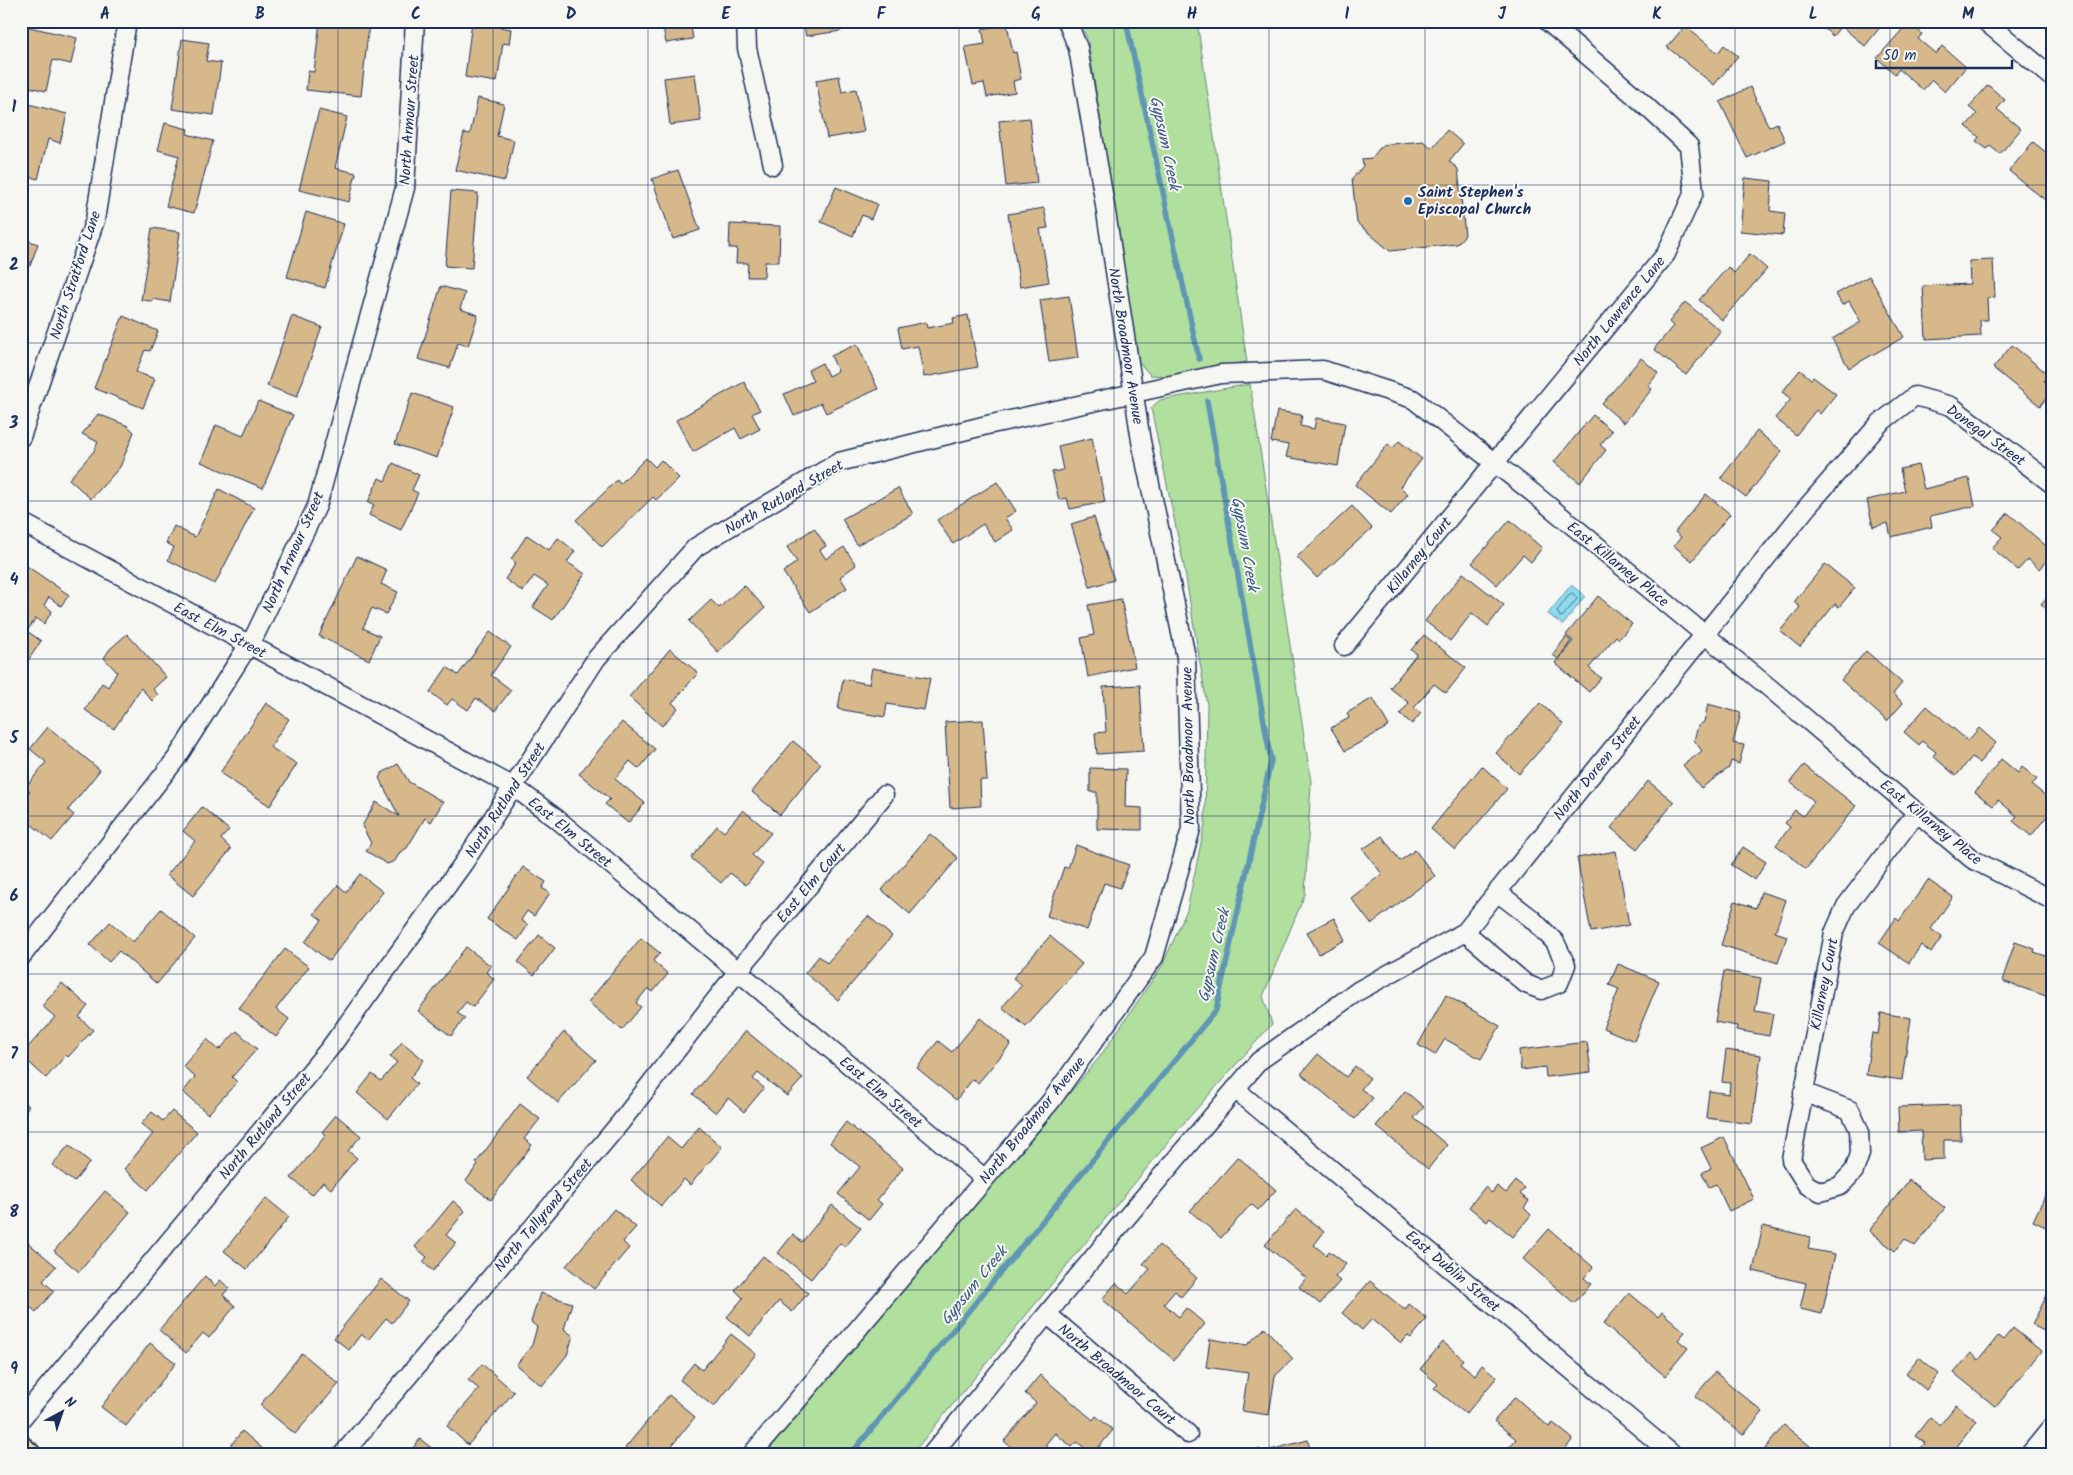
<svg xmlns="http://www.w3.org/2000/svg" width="2073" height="1475" viewBox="0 0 2073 1475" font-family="Kalam,sans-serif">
  <rect width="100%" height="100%" fill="#f6f6f2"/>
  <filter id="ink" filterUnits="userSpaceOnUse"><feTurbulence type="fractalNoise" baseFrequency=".02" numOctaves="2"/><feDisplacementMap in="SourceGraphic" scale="10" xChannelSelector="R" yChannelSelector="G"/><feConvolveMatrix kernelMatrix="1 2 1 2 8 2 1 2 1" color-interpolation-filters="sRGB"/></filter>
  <g filter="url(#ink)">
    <path fill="#b1df9e" stroke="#66877e" d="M1079,21H1197L1247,362L1168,376L1150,375L1138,361L1088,41Z
      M1250,384L1311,782L1305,894L1263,996L1272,1024L1184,1123L912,1454H765L1099,1058L1162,966L1187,910L1205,824L1207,705L1184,566L1151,408L1160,400Z"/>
    <path fill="#8ddbec" stroke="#5f96b3" d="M1571,585L1585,596L1563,625L1548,614Z"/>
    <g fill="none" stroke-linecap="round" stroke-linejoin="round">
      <path stroke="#497497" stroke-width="1" d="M1573,593L1577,599L1563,616L1560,617L1557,611L1570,594Z"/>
      <path stroke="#5f96b3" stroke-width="5.5" d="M1126,21L1199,359
        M851,1454L1216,1010L1271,761L1207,401"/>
    </g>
    <path fill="#d6b88a" stroke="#1b2f5e" d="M320,21L369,23L361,96L306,90L308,71L314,72Z
      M472,21H501L500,27L511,29L509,44L503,43L497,82L465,77Z
      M662,21H690L693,39L666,43Z
      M803,21H839L841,31L806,36Z
      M949,21H976L950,26Z
      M1817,21H1885L1865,46L1841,26L1833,36L1816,22Z
      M1909,22L1922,34L1918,39L1936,54L1942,46L1966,67L1945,92L1932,80L1923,90L1899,69L1895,74L1877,58Z
      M1007,24L1013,53L1016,52L1021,79L1013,81L1015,92L987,97L984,83L973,85L965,47L985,44L982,29Z
      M21,25L77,38L71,64L53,60L46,91L21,85Z
      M1685,26L1718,53L1724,45L1738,56L1714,85L1667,47Z
      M182,39L209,43L206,61L221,63L214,115L172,109Z
      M695,74L701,121L670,125L664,78Z
      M839,76L842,92L856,89L864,132L827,138L816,80Z
      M1988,85L2005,100L1997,109L2021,129L2000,154L1990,146L1987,149L1976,141L1979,137L1966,126L1977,114L1969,107Z
      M1750,87L1769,127L1777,123L1785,141L1747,158L1720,102Z
      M478,98L504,104L497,136L514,140L505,181L455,170L464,133L470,134Z
      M21,102L67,114L60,143L48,139L38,179L21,175Z
      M319,110L347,117L335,168L356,173L349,202L299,190Z
      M1030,118L1037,183L1006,186L999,121Z
      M165,123L188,129L187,134L213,141L194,213L166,206L179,156L158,150Z
      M1447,130L1463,144L1449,161L1458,169L1465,235L1457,244L1390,251L1357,223L1352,179L1363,166L1362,159L1372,158L1382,145L1423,141L1432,148Z
      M2033,142L2052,157V202L2050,204L2009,171Z
      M678,170L700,230L673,239L652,179Z
      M1745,178L1772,181L1770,211L1785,213L1783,235L1740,231Z
      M836,187L877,204L871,219L862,215L853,236L821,222Z
      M451,191L478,193L472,268L445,266Z
      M1044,208L1048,228L1040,229L1049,282L1020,287L1008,214Z
      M306,212L344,224L325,288L287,277Z
      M730,224L780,226L779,262H765L764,277H747L748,263H736L737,248H729Z
      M152,228L180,232L170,302L153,299L152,301L141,300Z
      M21,238L38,244L30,266L21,263Z
      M1750,254L1767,269L1722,320L1699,300L1728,267L1734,273Z
      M1993,260L1995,297L1987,298L1988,320H1980L1981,336L1926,339L1923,286L1970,284L1969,261Z
      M1869,276L1904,337L1849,368L1832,339L1861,322L1849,301L1842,305L1836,294Z
      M441,286L465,293L460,309L478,315L468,346L458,343L450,368L418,359Z
      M1069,296L1078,358L1049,362L1040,300Z
      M1685,302L1721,331L1686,375L1654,349L1673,326L1669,322Z
      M968,315L978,367L924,377L918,346L902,349L898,328L926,322L927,328L954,323L953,318Z
      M123,316L158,331L150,351L145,350L136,372L155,379L143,408L94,388Z
      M292,316L322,327L297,397L267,386Z
      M857,344L878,389L826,413L821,403L794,416L784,394L813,381L808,370L822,363L828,376L838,371L831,356Z
      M2012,345L2049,375L2044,381L2052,387V392L2040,406L1993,368Z
      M1641,358L1658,373L1648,386L1652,389L1624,423L1602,404Z
      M1800,370L1811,379L1813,377L1836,394L1820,414L1816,410L1796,435L1775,418L1791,399L1782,392Z
      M744,382L760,410L752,414L760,429L741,439L735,428L693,452L676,420Z
      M412,393L454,407L437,458L395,444Z
      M258,401L293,415L263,488L201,462L216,425L243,436Z
      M1277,411L1302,415L1300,426L1314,429L1316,418L1345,423L1338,466L1286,457L1289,445L1271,442Z
      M98,414L128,426L134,432L120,467L91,499L69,479L94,451L98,442L82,434Z
      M1593,415L1612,431L1600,445L1606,450L1580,483L1554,462Z
      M1757,431L1782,451L1746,497L1721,478Z
      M1092,438L1105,502L1070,509L1067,498L1059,500L1052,472L1063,470L1058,446Z
      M1399,441L1422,459L1400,487L1408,494L1391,514L1355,485L1388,444L1393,448Z
      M646,458L655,467L661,460L679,478L656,500L653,497L602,547L576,520L617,480L620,484Z
      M393,463L419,475L412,490L418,493L401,530L369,515L374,505L368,502L379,478L385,481Z
      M1918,465L1924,489L1969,478L1975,506L1930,516L1932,527L1891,537L1888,523L1873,527L1867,500L1905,491L1900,469Z
      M997,482L1016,511L1005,518L1013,530L995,542L983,524L953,544L937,520Z
      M898,488L913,514L857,545L842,519Z
      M219,489L254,508L215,584L168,560L174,547L166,543L174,526L195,537Z
      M1706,494L1730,514L1692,561L1674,546L1681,537L1675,532Z
      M1352,506L1372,528L1317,578L1297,557Z
      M2008,513L2052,551V555L2039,569L2028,559L2018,570L1992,548L2002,537L1993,530Z
      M1094,517L1114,580L1090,587L1071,524Z
      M1510,520L1542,548L1531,562L1523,555L1497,585L1472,563Z
      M814,528L826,546L820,550L826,559L844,547L856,565L840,577L847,588L810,612L783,572L797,562L787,547Z
      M527,535L549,550L558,538L575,551L567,562L585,574L553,620L533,607L548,585L534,576L523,592L505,579L516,563L511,559Z
      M357,556L387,570L381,584L398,592L386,614L372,608L363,628L380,636L369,660L319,636Z
      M21,562L69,595L61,606L49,597L44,605L52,611L44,624L36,618L27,631L41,641L27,662L21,658Z
      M1825,564L1855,588L1839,607L1835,604L1800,647L1780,631L1800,607L1794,602Z
      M1463,573L1504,605L1488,626L1472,613L1450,641L1425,621Z
      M744,585L765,608L718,652L689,621L711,600L719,608Z
      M2052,591V614L2041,604Z
      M1598,596L1632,624L1619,639L1616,636L1589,668L1601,678L1589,692L1555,663L1573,641L1566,635Z
      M1121,599L1135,667L1088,677L1081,638L1094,635L1088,605Z
      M490,632L511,647L491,675L511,690L495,711L476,698L468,710L452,699L447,705L430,692L447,667L458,675Z
      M127,634L166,677L153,689L158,695L152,701L141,688L114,729L85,710L102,683L108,687L117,672L104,658L110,649Z
      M1424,635L1466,668L1446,693L1434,684L1414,708L1421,713L1412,724L1400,714L1409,703L1390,688L1417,654L1411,650Z
      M1566,637L1571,641L1558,659L1553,655Z
      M670,649L698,673L672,703L678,708L662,726L629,697Z
      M1866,651L1902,683L1893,694L1903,703L1887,721L1841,680Z
      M872,668L930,678L924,710L887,704L885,717L838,709L843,679L869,684Z
      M1140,685L1144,751L1097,754L1095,733L1106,732L1103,687Z
      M1373,698L1389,726L1345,751L1331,728L1349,718L1347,713Z
      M266,703L289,719L270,747L297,764L270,806L220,773Z
      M1540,703L1563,724L1519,774L1496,753Z
      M1708,704L1741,713L1733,743L1744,745L1739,764L1731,761L1729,768L1701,788L1683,765L1702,751L1694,740L1698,726L1704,722Z
      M1927,706L1968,741L1979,728L1996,743L1979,763L1972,757L1956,776L1933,756L1936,752L1922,741L1919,745L1904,732Z
      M983,720L987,780H980L981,806L950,808L945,722Z
      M622,722L655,749L639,769L630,761L615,779L645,803L628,823L605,804L610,799L579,774Z
      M48,727L100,770L68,810L74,815L52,841L21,816V801L30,791L26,787L46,762L30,749Z
      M793,741L821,764L780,815L752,792Z
      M2001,759L2018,773L2022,767L2037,779L2032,785L2052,801V810L2031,836L2013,821L2017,816L1998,800L1993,806L1975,792Z
      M398,764L409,782L443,802L431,822L425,818L407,848L400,852L395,861L387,864L366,851L371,843L362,826L376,802L399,816L379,778L382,773Z
      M1804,765L1856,806L1806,869L1776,845L1790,827L1785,823L1795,810L1803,816L1814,801L1790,782Z
      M1482,766L1507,789L1455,850L1431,829Z
      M1090,768L1126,769L1125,807L1142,808V830L1097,829V792H1090Z
      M1648,781L1674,802L1637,849L1611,828Z
      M202,807L229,830L221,839L231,849L193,896L167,875L195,841L183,831Z
      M743,810L771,833L752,855L763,864L746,885L730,873L721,883L691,858L717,826L724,832Z
      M930,834L958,858L910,914L882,890Z
      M1382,836L1400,861L1415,850L1435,876L1371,924L1351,898L1382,874L1363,849Z
      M1076,845L1129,865L1120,888L1104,883L1087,930L1047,916L1064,867L1068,868Z
      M1743,847L1766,862L1755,880L1731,865Z
      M1616,851L1629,925L1591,932L1577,858Z
      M523,867L546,882L542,888L550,893L534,916L527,911L521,920L528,925L518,940L487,919Z
      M360,874L383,892L329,961L305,942L322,920L314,914L338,885L346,892Z
      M1928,880L1953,897L1931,929L1942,937L1931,953L1921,945L1909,963L1879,943L1896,918L1899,921Z
      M1761,892L1786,900L1775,932L1787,936L1778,963L1721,945L1735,901L1756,908Z
      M161,909L195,938L157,984L119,951L109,962L90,945L110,922L133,942Z
      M868,916L892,936L838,1000L805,973L819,956L827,963Z
      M1334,918L1345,940L1319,954L1307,932Z
      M539,935L555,948L534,975L518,962Z
      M1050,936L1082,964L1026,1027L1002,1007L1022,985L1013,978Z
      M641,938L660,953L653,961L668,974L653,992L648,988L636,1003L641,1007L622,1030L588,1002Z
      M2015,942L2035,949L2034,952L2052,958V998L2002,981Z
      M466,947L491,966L486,972L494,979L473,1007L466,1002L457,1013L465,1018L451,1036L418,1011Z
      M285,949L309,967L276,1009L289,1019L276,1037L239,1008Z
      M1618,964L1659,981L1634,1041L1603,1028L1619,989L1609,985Z
      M1724,971L1761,978L1755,1011L1773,1014L1769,1036L1736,1030L1737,1026L1715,1022Z
      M62,983L88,1006L79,1017L93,1030L68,1057L66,1055L46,1078L21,1055L55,1017L42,1006Z
      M1446,995L1500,1026L1481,1059L1445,1039L1435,1055L1418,1045Z
      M1881,1013L1911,1018L1902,1080L1866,1075L1872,1033L1878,1034Z
      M980,1018L1011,1044L978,1083L973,1079L956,1100L917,1068L938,1041L952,1052Z
      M237,1031L257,1049L232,1077L237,1082L208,1114L183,1092L195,1077L183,1066L207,1039L219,1050Z
      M746,1031L803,1078L787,1096L758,1073L753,1079L764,1088L744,1112L728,1098L716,1113L693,1094Z
      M564,1032L596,1060L558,1103L527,1076Z
      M402,1042L424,1060L410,1078L417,1084L388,1119L357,1093L372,1074L381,1081L397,1062L390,1057Z
      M1587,1042L1591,1072L1546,1077L1545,1067L1521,1070L1519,1050Z
      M1726,1050L1761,1055L1752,1124L1706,1118L1709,1091L1729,1094L1730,1083L1722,1082Z
      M1318,1054L1346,1077L1355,1066L1370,1078L1361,1089L1373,1098L1355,1119L1301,1074Z
      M1405,1091L1424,1107L1414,1118L1447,1145L1428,1169L1376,1126Z
      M21,1100L29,1106L21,1116Z
      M520,1104L540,1119L524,1139L532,1145L491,1200L466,1181L478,1164L476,1163Z
      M1960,1105L1961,1140H1944V1159L1922,1160L1921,1131L1899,1132L1898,1107Z
      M172,1111L197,1132L148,1190L124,1169L153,1134L141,1124L152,1112L163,1121Z
      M336,1115L361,1136L348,1151L357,1158L331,1189L323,1182L312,1195L291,1178L326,1135L322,1132Z
      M846,1122L903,1168L877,1200L882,1204L869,1220L838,1194L860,1167L830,1143Z
      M699,1127L722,1147L690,1185L684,1179L661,1206L631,1180L667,1137L681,1149Z
      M1724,1137L1754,1199L1729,1211L1716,1184L1709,1187L1702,1173L1711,1168L1701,1148Z
      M69,1145L90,1162L74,1182L52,1165Z
      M1238,1157L1276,1190L1258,1210L1251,1204L1221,1238L1190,1211Z
      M1909,1180L1945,1208L1915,1246L1905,1239L1895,1251L1869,1231Z
      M1516,1181L1525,1188L1520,1194L1529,1201L1524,1208L1531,1215L1513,1237L1490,1218L1487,1222L1469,1207L1485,1187L1492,1193L1497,1186L1506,1193Z
      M2052,1181V1230L2033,1221Z
      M105,1191L130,1212L79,1272L54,1251Z
      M266,1198L289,1217L247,1269L224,1251Z
      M453,1201L465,1211L446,1235L456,1243L433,1271L423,1262L427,1257L415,1247Z
      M832,1205L861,1228L845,1247L840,1243L811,1279L778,1253L793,1234L802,1242Z
      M614,1209L636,1227L623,1242L629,1248L594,1289L566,1266Z
      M1296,1209L1324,1232L1314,1245L1326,1255L1329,1251L1346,1264L1335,1277L1340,1281L1320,1304L1299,1287L1306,1278L1265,1245Z
      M1763,1226L1811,1237L1808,1249L1835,1254L1822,1314L1800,1309L1806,1283L1753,1271Z
      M1549,1229L1593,1267L1584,1278L1591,1284L1574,1303L1523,1259Z
      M21,1237L56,1266L43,1281L54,1291L36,1312L21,1299Z
      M1159,1245L1197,1278L1181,1297L1175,1291L1164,1304L1179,1317L1186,1308L1205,1324L1174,1360L1102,1299L1116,1283L1128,1294L1150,1269L1143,1264Z
      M763,1256L808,1293L792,1312L779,1301L750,1336L727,1317L743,1298L735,1290Z
      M205,1276L215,1286L220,1280L229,1288L223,1295L235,1306L209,1338L203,1333L186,1353L159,1330Z
      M381,1279L409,1301L392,1323L386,1318L368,1340L361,1334L349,1350L334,1338Z
      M1370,1281L1405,1310L1409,1304L1427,1319L1411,1338L1408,1336L1401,1343L1372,1319L1362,1330L1342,1313Z
      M2052,1285V1335L2032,1325Z
      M540,1293L572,1303L564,1329L573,1336L567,1355L542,1386L516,1365L532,1345L537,1327L531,1322Z
      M1629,1293L1658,1317L1662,1312L1685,1332L1678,1340L1688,1348L1665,1376L1603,1324Z
      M1265,1328L1293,1359L1275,1376L1269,1415L1242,1411L1248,1373L1206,1367L1210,1339L1247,1345Z
      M2013,1328L2041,1351L1996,1407L1954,1373L1971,1353L1979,1360L1998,1336L2003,1340Z
      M731,1334L756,1354L714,1407L680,1380L694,1363L702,1370Z
      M1443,1342L1463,1359L1460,1363L1475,1375L1482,1365L1497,1377L1466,1414L1434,1388L1438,1384L1420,1369Z
      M150,1343L176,1363L126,1426L101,1407Z
      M302,1353L339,1384L295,1434L260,1405Z
      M1919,1357L1939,1374L1926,1390L1906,1373Z
      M482,1364L514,1392L468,1445L447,1426L479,1389L468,1380Z
      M1715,1372L1763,1412L1743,1435L1695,1396Z
      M1040,1375L1093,1420L1096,1416L1113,1430L1093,1454L1077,1442L1072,1447L1055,1433L1045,1445L1050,1449L1046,1454H1019L1004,1441L1036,1403L1025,1393Z
      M669,1395L695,1417L665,1454H632L625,1448Z
      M1515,1397L1549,1427L1553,1423L1573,1439L1561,1454H1512L1507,1450L1516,1439L1494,1421Z
      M1956,1405L1977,1421L1951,1454H1917L1925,1443L1915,1436L1930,1417L1940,1425Z
      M1784,1425L1820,1454H1769L1764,1450Z
      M242,1431L269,1454H224Z
      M420,1439L439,1454H408Z
      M1308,1440L1311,1454H1244L1259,1449L1263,1452Z"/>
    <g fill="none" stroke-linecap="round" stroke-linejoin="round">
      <g stroke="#1b2f5e" stroke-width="21">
        <path id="minor" d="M746,21L747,48L773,165
          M1985,21L2052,77
          M21,437L95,220L127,21
          M21,522L514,787L557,819L985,1179
          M1344,646L1666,254L1694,192L1689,146L1635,96L1547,21
          M1465,932L1526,984L1541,990L1559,983L1566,965L1555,942L1531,918L1497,892
          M21,957L176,759L255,635L317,506L405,188L415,21
          M1235,1089L1672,1454
          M1803,1092L1850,1110L1859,1130L1860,1154L1854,1171L1840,1186L1821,1192L1807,1185L1791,1160L1834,933L1846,906L1917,812
          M1047,1314L1188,1434
          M21,1419L330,1048L465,861L596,659L696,547L839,462L987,425L1221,374L1323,370L1413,399L1533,493L1772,690L1972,859L2052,900
          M343,1454L620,1123L738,971L884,795
          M752,1454L1051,1101L1154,957L1191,829L1186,657L1141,441L1104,199L1078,48L1067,21
          M932,1454L1121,1224L1259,1061L1358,991L1465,932L1808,506L1880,423L1915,396L1951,406L2052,484
          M2030,1454L2052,1427"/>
      </g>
      <g stroke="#1b2f5e" stroke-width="26">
        <path id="major" d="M21,1447L29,1454"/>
      </g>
      <use href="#minor" stroke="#f6f6f2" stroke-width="18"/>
      <use href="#major" stroke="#fdde96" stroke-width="22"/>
    </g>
  </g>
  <path fill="none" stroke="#1b2f5e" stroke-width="1" stroke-opacity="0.55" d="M183,21V1454M338,21V1454M493,21V1454M648,21V1454M804,21V1454M959,21V1454M1114,21V1454M1269,21V1454M1425,21V1454M1580,21V1454M1735,21V1454M1890,21V1454M21,185H2052M21,343H2052M21,501H2052M21,659H2052M21,816H2052M21,974H2052M21,1132H2052M21,1290H2052"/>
  <circle fill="#1f6fb2" stroke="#f6f6f2" stroke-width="2" cx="1408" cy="201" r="5"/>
  <g text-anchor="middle" stroke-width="4" stroke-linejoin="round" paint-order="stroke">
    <g font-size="15" fill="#1b2f5e" stroke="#f6f6f2">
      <text transform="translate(409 120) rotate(-86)" y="5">North Armour Street</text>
      <text transform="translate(75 275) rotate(-72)" y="5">North Stratford Lane</text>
      <text transform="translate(1619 311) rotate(-51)" y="5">North Lawrence Lane</text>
      <text transform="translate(1126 346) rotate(81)" y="5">North Broadmoor Avenue</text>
      <text transform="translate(1986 435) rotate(36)" y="5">Donegal Street</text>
      <text transform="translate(784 497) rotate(-30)" y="5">North Rutland Street</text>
      <text transform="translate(293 552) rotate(-66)" y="5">North Armour Street</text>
      <text transform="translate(1419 555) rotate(-51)" y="5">Killarney Court</text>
      <text transform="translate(1618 564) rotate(39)" y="5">East Killarney Place</text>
      <text transform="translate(220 630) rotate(28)" y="5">East Elm Street</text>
      <text transform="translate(1188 746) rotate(-91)" y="5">North Broadmoor Avenue</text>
      <text transform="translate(1597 768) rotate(-51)" y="5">North Doreen Street</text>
      <text transform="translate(505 800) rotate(-57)" y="5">North Rutland Street</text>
      <text transform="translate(1931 822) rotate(39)" y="5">East Killarney Place</text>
      <text transform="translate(570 832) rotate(39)" y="5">East Elm Street</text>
      <text transform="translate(811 883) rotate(-50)" y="5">East Elm Court</text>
      <text transform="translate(1824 984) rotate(-79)" y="5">Killarney Court</text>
      <text transform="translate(881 1092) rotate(40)" y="5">East Elm Street</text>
      <text transform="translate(1032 1120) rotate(-51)" y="5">North Broadmoor Avenue</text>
      <text transform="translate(265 1126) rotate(-50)" y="5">North Rutland Street</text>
      <text transform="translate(543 1215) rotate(-50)" y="5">North Tallyrand Street</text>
      <text transform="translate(1453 1271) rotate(40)" y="5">East Dublin Street</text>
      <text transform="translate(1117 1374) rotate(40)" y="5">North Broadmoor Court</text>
    </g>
    <g font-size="15" font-weight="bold" fill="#1b2f5e" stroke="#f6f6f2" text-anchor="start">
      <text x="1418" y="197">Saint Stephen's<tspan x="1418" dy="17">Episcopal Church</tspan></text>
    </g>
    <g font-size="16" font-style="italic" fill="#385a82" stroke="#f6f6f2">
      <text transform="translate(1166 143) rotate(78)" y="6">Gypsum Creek</text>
      <text transform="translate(1246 544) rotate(80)" y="6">Gypsum Creek</text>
      <text transform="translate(1213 955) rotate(-77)" y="6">Gypsum Creek</text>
      <text transform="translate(973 1285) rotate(-51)" y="6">Gypsum Creek</text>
    </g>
  </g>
  <rect width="2073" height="1475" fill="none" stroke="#f6f6f2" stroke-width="55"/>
  <g transform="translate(62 1412) rotate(40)" stroke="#f6f6f2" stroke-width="4" paint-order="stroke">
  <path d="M0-4L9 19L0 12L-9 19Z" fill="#1b2f5e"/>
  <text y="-8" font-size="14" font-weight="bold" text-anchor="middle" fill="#1b2f5e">N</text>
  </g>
  <path d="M1876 60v8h136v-8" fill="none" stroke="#1b2f5e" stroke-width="2.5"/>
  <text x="1883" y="60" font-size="15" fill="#1b2f5e" stroke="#f6f6f2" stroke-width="4" paint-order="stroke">50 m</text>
  <rect x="28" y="28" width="2018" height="1420" fill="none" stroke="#1b2f5e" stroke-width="2"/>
  <g font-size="16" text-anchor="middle" font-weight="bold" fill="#1b2f5e">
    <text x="105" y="19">A</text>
    <text x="260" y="19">B</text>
    <text x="416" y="19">C</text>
    <text x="571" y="19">D</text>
    <text x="726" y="19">E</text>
    <text x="881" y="19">F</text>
    <text x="1036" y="19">G</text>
    <text x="1192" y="19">H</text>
    <text x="1347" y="19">I</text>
    <text x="1502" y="19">J</text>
    <text x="1657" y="19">K</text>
    <text x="1813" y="19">L</text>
    <text x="1968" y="19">M</text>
    <text x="14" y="112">1</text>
    <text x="14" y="270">2</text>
    <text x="14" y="428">3</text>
    <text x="14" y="585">4</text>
    <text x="14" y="743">5</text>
    <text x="14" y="901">6</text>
    <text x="14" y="1059">7</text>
    <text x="14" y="1217">8</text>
    <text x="14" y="1374">9</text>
  </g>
</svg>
